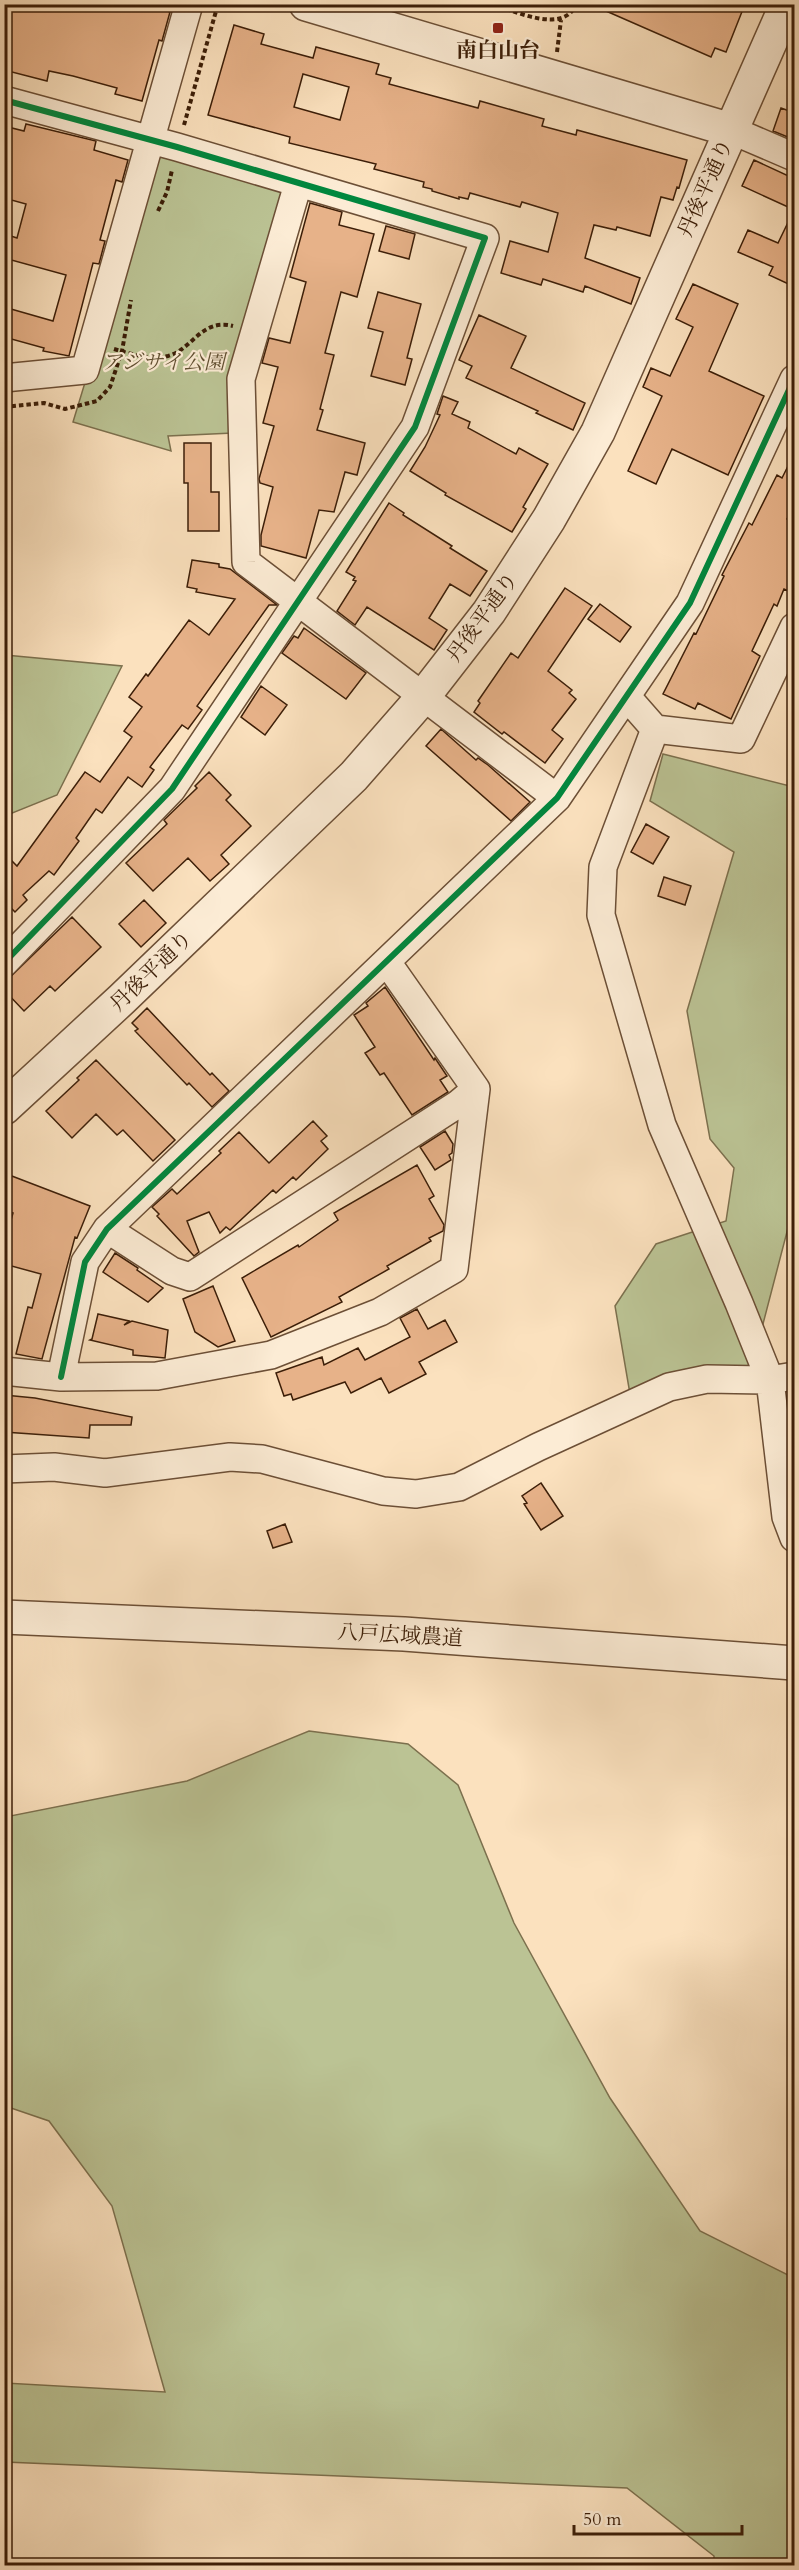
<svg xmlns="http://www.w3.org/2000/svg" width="799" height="2570" viewBox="0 0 799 2570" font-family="Cardo,'Noto Serif JP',serif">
  <rect width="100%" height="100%" fill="#fbe1be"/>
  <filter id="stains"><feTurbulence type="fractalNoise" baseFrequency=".00333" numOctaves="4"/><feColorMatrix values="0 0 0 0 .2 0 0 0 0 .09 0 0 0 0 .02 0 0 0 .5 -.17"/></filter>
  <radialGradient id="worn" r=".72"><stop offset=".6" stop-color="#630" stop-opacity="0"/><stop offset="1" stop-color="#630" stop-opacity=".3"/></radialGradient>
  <path fill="#bbc394" stroke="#7c704e" stroke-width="1.5" d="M156,149L285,185L233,433L168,436L171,451L73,422Z
    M5,655L122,666L57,795L5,816Z
    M663,754L794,787V1205L746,1389L631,1400L615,1306L656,1244L726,1221L734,1168L710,1139L687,1011L734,852L650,801Z
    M309,1731L408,1744L458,1785L514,1923L610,2098L700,2231L794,2278V2565H714V2556L627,2488L5,2462V2383L165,2392L112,2206L49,2121L5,2106V1817L187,1781Z"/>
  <path fill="#e7b289" stroke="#3c1e08" stroke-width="1.5" fill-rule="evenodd" d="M7,4H162L161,9L170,12L162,41L159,40L142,101L115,94L117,88L73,76L49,71L47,81L4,70V12Z
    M590,4H745L726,52L715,48L711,57Z
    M234,25L264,34L261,44L313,58L316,47L379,64L376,74L391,78L389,84L478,108L480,101L544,119L542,126L576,135L577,130L687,160L679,188L677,187L673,200L661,197L650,236L617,227L616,230L594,225L585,258L640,278L631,304L585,286L583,292L543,279L541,285L501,273L510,241L548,252L558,213L522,202L520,207L470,193L468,199L459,197V199L432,191V189L423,187L424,182L374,169L376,164L289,143L290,137L208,115ZM303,74L349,87L340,120L294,107Z
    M781,108L795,113V140L773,131Z
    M26,124L96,141L94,150L128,160L122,182L116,180L100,240L105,241L99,264L93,263L69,356L43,351L44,348L4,337V307L53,321L66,275L4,258L8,235L17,238L26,204L4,198V126L24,131Z
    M754,160L795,179V193L788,207L742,186Z
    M310,203L342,212L339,225L374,234L357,297L341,292L325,353L334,355L320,409L323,410L317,430L365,443L357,475L345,472L334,512L319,510L306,558L261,546V535L273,487L260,483L259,479L274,426L263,423L278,367L262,363L269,338L290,343L306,282L290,277Z
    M795,208V287L769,275L773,267L738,252L748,230L778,243Z
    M386,226L415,234L409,259L379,251Z
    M693,284L738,304L709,371L764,396L728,475L672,449L656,484L628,471L662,396L643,387L651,368L670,376L693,327L676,319Z
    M378,292L421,304L407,358L412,359L405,385L371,376L383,332L368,328Z
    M479,315L526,336L511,368L585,403L573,430L536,413L538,411L466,378L472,366L459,360Z
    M443,396L458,402L452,414L470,422L468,428L516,454L519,448L548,464L523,507L526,509L512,532L445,495L446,493L410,471L425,447L440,415L437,414Z
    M184,443H211V492H219V531H188V483H184Z
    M795,452V505L787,519L795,523V594L784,589L777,606L774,604L752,651L760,656L731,719L698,703L695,709L663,694L694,633L696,634L724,576L722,575L749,523L752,525L777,475L782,478Z
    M389,503L404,513L403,515L452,546L450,548L487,571L470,596L450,584L429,618L447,630L434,650L367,607L355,625L337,611L356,581L353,580L355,577L346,572Z
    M192,560L219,564V567L230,569L277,605H269L197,706L202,710L188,729L182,725L150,767L154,770L142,787L128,777L102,813L96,809L76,838L79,841L54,875L49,871L23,895L27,900L15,912L10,907L4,912V853L17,866L85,772L100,782L132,737L124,731L142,707L129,697L146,674L148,676L189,620L209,635L235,599L196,592L197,589L187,587Z
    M565,588L592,606L548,671L572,690L569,693L576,699L552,730L563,739L545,763L504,732L502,734L474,712L480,703L478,701L511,653L518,658Z
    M600,604L631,627L620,642L588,619Z
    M304,628L366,673L346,699L282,653L294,636L298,638Z
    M261,686L287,705L265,735L241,717Z
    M441,729L476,760L478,758L488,765L530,802L511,821L426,746Z
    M209,772L231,795L226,800L251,826L221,855L229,864L210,881L188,858L153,891L126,863L167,824L164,820L197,788L195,786Z
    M646,824L669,837L653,864L631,852Z
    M664,877L691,886L685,905L658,896Z
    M144,900L166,923L141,947L119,924Z
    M72,917L101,947L55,991L50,986L24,1011L4,990V983Z
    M385,987L434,1060L435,1058L447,1076L440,1080L448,1092L412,1115L384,1073L380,1075L365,1053L375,1047L354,1015L368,1006L366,1003Z
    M147,1008L210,1075L212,1073L229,1091L212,1107L189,1083L187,1085L135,1031L138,1029L132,1023Z
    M96,1060L175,1140L153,1161L123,1130L117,1135L96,1114L72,1138L46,1111L79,1080L77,1078Z
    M313,1121L327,1136L321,1141L328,1149L296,1180L293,1177L276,1193L273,1190L230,1230L226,1227L220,1233L209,1212L187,1221L199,1252L194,1256L157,1216L159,1214L152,1207L172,1189L177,1194L221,1153L219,1151L239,1132L269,1163Z
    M445,1131L453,1144L452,1153L449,1155L451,1160L435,1170L420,1147Z
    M417,1165L434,1196L429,1199L444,1225L443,1231L429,1238L431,1241L387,1266L389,1269L339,1297L342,1302L271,1337L242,1278L298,1245L299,1247L338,1220L334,1213Z
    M4,1173L90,1206L77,1238L75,1237L42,1359L16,1354L28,1307L32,1308L41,1274L4,1264V1245L13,1213L4,1210Z
    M115,1253L138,1268L137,1270L163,1288L148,1302L103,1272Z
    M213,1286L235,1341L218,1347L195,1332L183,1299Z
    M417,1309L428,1329L445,1320L457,1342L419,1362L426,1374L389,1393L381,1378L351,1393L345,1382L293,1400L291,1394L284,1396L276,1373L322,1357L324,1365L358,1348L365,1360L410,1337L400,1318Z
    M98,1314L129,1321L124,1325L132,1321L168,1330L165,1358L133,1355V1350L90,1340L92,1339Z
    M4,1395L35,1398L132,1417L131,1425H90L89,1438L4,1432Z
    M541,1483L563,1516L541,1530L524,1504L527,1503L522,1496Z
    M285,1524L292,1542L273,1548L267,1531Z"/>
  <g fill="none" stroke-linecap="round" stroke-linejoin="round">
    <g stroke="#6c4f36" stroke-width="30">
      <path id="minor" d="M4,100L177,147L485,238L415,427L172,789L4,963
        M731,130L794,157
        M298,184L241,379L246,562L557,798
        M4,378L85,370L189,4
        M627,697L655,729L603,867L601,915L662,1125L739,1303L770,1380L786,1517L794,1538
        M655,729L741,739L794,627
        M107,1229L172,1271L190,1277L458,1104L476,1089
        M4,1371L61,1377L157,1376L271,1355L380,1312L454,1269L476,1089L387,962
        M61,1377L85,1262L107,1229L557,798L690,603L794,379
        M4,1469L54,1467L105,1473L230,1457L262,1459L383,1491L416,1494L459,1487L538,1447L669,1387L707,1379L770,1380L794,1376"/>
    </g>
    <g stroke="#6c4f36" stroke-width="36">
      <path id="tertiary" d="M306,4L731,130
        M4,1108L122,999L354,776L423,697L489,612L549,519L598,432L787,4
        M4,1617L404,1634L794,1663"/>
    </g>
    <path stroke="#3c1e08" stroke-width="4" stroke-dasharray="4.5 3" stroke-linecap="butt" d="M492,4C515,11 564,35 576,4
      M557,52L561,20
      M184,125L218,4
      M158,211L167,192L172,170
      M114,349C131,354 150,360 168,356C192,350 201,318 233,326
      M4,407L44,403L65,409L97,401L110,387L122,351L131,300"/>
    <use href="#minor" stroke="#fcecd5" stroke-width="27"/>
    <use href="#tertiary" stroke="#fcecd5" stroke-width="33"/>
    <g stroke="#fcecd5" stroke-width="10">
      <path id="cycleway" d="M4,100L177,147L485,238L415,427L172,789L4,963
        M61,1377L85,1262L107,1229L557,798L690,603L794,379"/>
    </g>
    <use href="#cycleway" stroke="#00873e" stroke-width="6"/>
  </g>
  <rect fill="#8f2418" stroke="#fcecd5" stroke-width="2" x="492" y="22" width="12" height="12" rx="3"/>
  <g text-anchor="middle" stroke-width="4.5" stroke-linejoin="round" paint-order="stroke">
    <g font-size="21" font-weight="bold" fill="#3c1e08" stroke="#fcecd5">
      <text x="498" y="57">南白山台</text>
    </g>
    <g font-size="21" fill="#3c1e08" stroke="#fcecd5">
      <text transform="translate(705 188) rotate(-66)" y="7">丹後平通り</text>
      <text transform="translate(482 617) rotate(-54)" y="7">丹後平通り</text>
      <text transform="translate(151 971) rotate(-44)" y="7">丹後平通り</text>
      <text transform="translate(400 1635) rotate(3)" y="7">八戸広域農道</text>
    </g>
    <g font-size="21" font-style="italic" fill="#625032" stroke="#fcecd5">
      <text x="163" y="369">アジサイ公園</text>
    </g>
  </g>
  <rect width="799" height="2570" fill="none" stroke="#fbe1be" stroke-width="24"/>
  <rect x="6" y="6" width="787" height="2558" fill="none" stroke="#3c1e08" stroke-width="3"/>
  <rect x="12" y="12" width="775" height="2546" fill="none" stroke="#3c1e08" stroke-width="1.5"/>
  <path d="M574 2525v9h168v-9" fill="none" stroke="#3c1e08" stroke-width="3"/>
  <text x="583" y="2525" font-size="18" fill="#3c1e08" stroke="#fcecd5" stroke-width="4.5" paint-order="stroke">50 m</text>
  <rect width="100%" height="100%" filter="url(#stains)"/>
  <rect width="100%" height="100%" fill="url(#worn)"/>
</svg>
